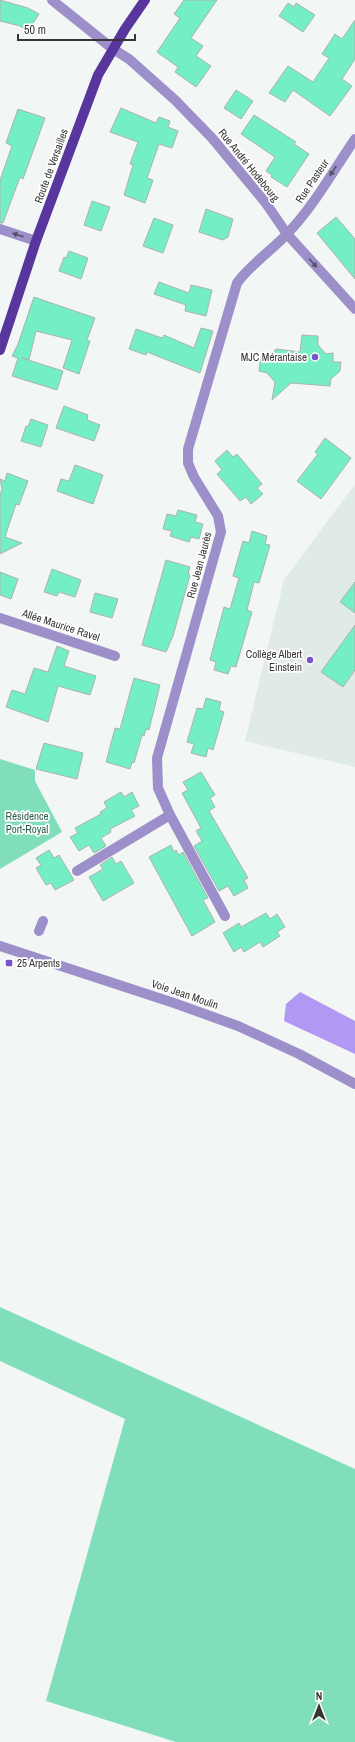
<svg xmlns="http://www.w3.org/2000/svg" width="355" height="1742" viewBox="0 0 355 1742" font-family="'Archivo Narrow',sans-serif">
  <rect width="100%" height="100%" fill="#f2f6f4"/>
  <path fill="#e0ebe6" d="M355,484V767L245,741L284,580Z"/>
  <path fill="#81debb" d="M0,759L35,770V781L62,832L0,869Z
    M0,1307L355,1469V1742H176L46,1701L125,1419L0,1361Z"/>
  <path fill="#af99f3" d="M300,992L355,1021V1054L284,1021L286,1004Z"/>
  <path fill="#73efc3" stroke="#aeb1b0" d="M0,0L28,8L39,14L28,31L20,26L0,21Z
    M184,0H217L191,38L203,46L196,56L211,66L196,87L175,72L178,67L157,52L180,18L174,14Z
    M288,3L294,7L296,3L315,15L303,32L279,16Z
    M355,20V59L342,79L352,86L330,116L293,90L285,102L269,93L288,66L313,82L329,58L322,54L335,34L342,39Z
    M236,90L253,101L241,119L224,108Z
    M121,108L156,123L159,117L170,121L168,127L178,131L172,148L159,144L147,178L153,180L145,203L124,195L133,165L130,164L138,142L110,132Z
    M18,109L45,118L23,179L20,177L3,223H0V180L12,146L6,143Z
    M254,115L296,142L294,144L309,154L287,187L271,177L272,175L266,171L275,157L241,134Z
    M92,201L110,207L101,231L84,225Z
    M206,209L233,219L228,237L223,240L199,232Z
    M336,217L355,239V279L317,233Z
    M154,218L173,225L163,253L143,246Z
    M69,251L88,258L81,279L59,271L64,257L66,258Z
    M159,282L189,293L191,285L212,290L206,316L185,311L186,305L154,294Z
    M34,297L95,318L87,340L90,341L79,374L63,368L72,340L36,331L29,360L22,358L63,371L57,390L12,376L18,358L12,356L18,344Z
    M201,328L213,331L200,373L147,352L146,355L129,349L136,329L162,338L164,335L194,348Z
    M302,335L318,336V345L326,354L333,353V362H341L340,371L331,379L330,386L291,383L272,400L275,382L267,373L259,371L261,356L268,357L276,349L300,352Z
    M64,406L88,415L87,420L100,425L94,441L56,428Z
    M31,419L48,425L41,447L21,441L26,426L28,427Z
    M325,438L351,458L321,499L297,481L318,454L315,452Z
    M227,450L233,457L237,454L262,484L257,488L263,494L251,504L246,497L240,501L217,474L222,470L215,461Z
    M75,465L103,475L93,504L57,491L61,479L69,481Z
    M7,473L28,481L19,505L16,504L5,537L22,543L0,554V495L2,489L0,479L5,481Z
    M178,510L197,515L195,522L203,524L199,539L191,537L189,542L170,536L172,531L163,529L167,514L176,516Z
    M252,531L267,536L265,544L270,545L259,583L254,582L247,610L252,612L236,667L231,666L228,674L214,670L216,662L210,660L224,607L230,609L239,578L233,576L243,541L249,543Z
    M166,560L190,567L188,574L190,575L173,636L166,652L142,645Z
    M52,569L81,580L75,597L59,592L57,596L44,592Z
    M0,572L18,579L11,599L0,595Z
    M355,582V613L340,602Z
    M95,593L118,599L112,618L90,612Z
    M355,625V670L343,687L321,672Z
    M57,646L69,651L64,666L96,676L90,695L58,686L48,722L6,707L12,690L25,694L34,668L48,672Z
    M134,678L160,685L149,730L146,729L144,736L142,735L134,763L132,762L130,769L106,762L115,728L120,729Z
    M206,698L221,702L219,710L224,712L213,750L208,748L206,757L191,753L194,744L187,742L197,708L203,709Z
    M44,743L83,753L77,779L36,769Z
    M201,772L215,795L210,798L215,807L209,811L248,878L244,880L248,888L234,896L228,886L219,891L194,846L202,841L196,831L201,828L182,793L188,790L183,782Z
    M121,792L124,797L132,792L139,806L131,810L135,816L110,829L111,832L101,838L106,846L94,853L89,845L79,851L70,837L78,833L75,828L101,814L100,812L107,808L104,802Z
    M171,845L174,852L176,850L179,855L183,852L208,898L203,900L215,922L192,936L149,857Z
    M49,850L54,858L59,855L74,880L55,890L51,883L46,885L36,868L41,865L36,858Z
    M112,857L116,864L121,861L134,883L103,901L89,877L103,869L100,865Z
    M266,913L270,919L277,914L285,927L277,932L280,936L263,947L260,942L244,952L241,947L234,952L223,933L239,923L241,927Z"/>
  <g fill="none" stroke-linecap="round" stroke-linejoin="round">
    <path stroke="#9d90ca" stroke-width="10" d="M52,0L113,49L129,59L175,100L212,138L265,202L287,234L355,309
      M0,229L36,241
      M0,618L115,656
      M77,871L170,815
      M225,916L170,815L158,788L157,758L221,532L218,516L194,477L188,463V449L237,283C251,264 271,251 287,234C314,206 333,171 355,139
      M39,931L43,921
      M0,946L174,1003L238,1026L299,1054L355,1084"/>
    <path stroke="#59369e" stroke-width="10" d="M0,350L36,241L98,75L125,29L145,0"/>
  </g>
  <defs><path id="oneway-solid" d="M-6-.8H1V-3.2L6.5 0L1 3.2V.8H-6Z"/></defs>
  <g fill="#545162">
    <use href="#oneway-solid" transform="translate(333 171) rotate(124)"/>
    <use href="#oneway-solid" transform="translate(18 235) rotate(-162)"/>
    <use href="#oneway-solid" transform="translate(313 263) rotate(48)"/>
  </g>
  <g fill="#7953cc" stroke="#fff" stroke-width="1.5">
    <circle cx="315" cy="357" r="4"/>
    <circle cx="310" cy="660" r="4"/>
    <rect x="5" y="959" width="8" height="8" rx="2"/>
  </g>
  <g text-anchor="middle" stroke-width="3.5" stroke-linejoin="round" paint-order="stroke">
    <g font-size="11" fill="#353635" stroke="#fff">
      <text transform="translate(249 165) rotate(51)" y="4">Rue André Hodebourg</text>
      <text transform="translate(51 166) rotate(-70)" y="4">Route de Versailles</text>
      <text transform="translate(312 181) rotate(-56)" y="4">Rue Pasteur</text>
      <text transform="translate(199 565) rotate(-75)" y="4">Rue Jean Jaurès</text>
      <text transform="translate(61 625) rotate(18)" y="4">Allée Maurice Ravel</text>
      <text transform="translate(185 994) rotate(19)" y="4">Voie Jean Moulin</text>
    </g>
    <g font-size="11" fill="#353635" stroke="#fff" text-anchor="end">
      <text x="307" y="361">MJC Mérantaise</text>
      <text x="302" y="658">Collège Albert<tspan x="302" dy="13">Einstein</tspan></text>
      <text x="17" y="967" text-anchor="start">25 Arpents</text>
    </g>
    <g font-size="11" fill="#2d604d" stroke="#fff">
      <text x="27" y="820">Résidence<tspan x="27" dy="13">Port-Royal</tspan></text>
    </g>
  </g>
  <g transform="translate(319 1706)" stroke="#ffffff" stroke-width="3" paint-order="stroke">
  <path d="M0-3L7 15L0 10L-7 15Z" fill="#353635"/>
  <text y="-6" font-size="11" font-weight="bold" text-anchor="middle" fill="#353635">N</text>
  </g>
  <path d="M18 34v6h117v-6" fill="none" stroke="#353635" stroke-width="2"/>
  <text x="24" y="34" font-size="12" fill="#353635" stroke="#ffffff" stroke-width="3" paint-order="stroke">50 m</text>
</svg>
